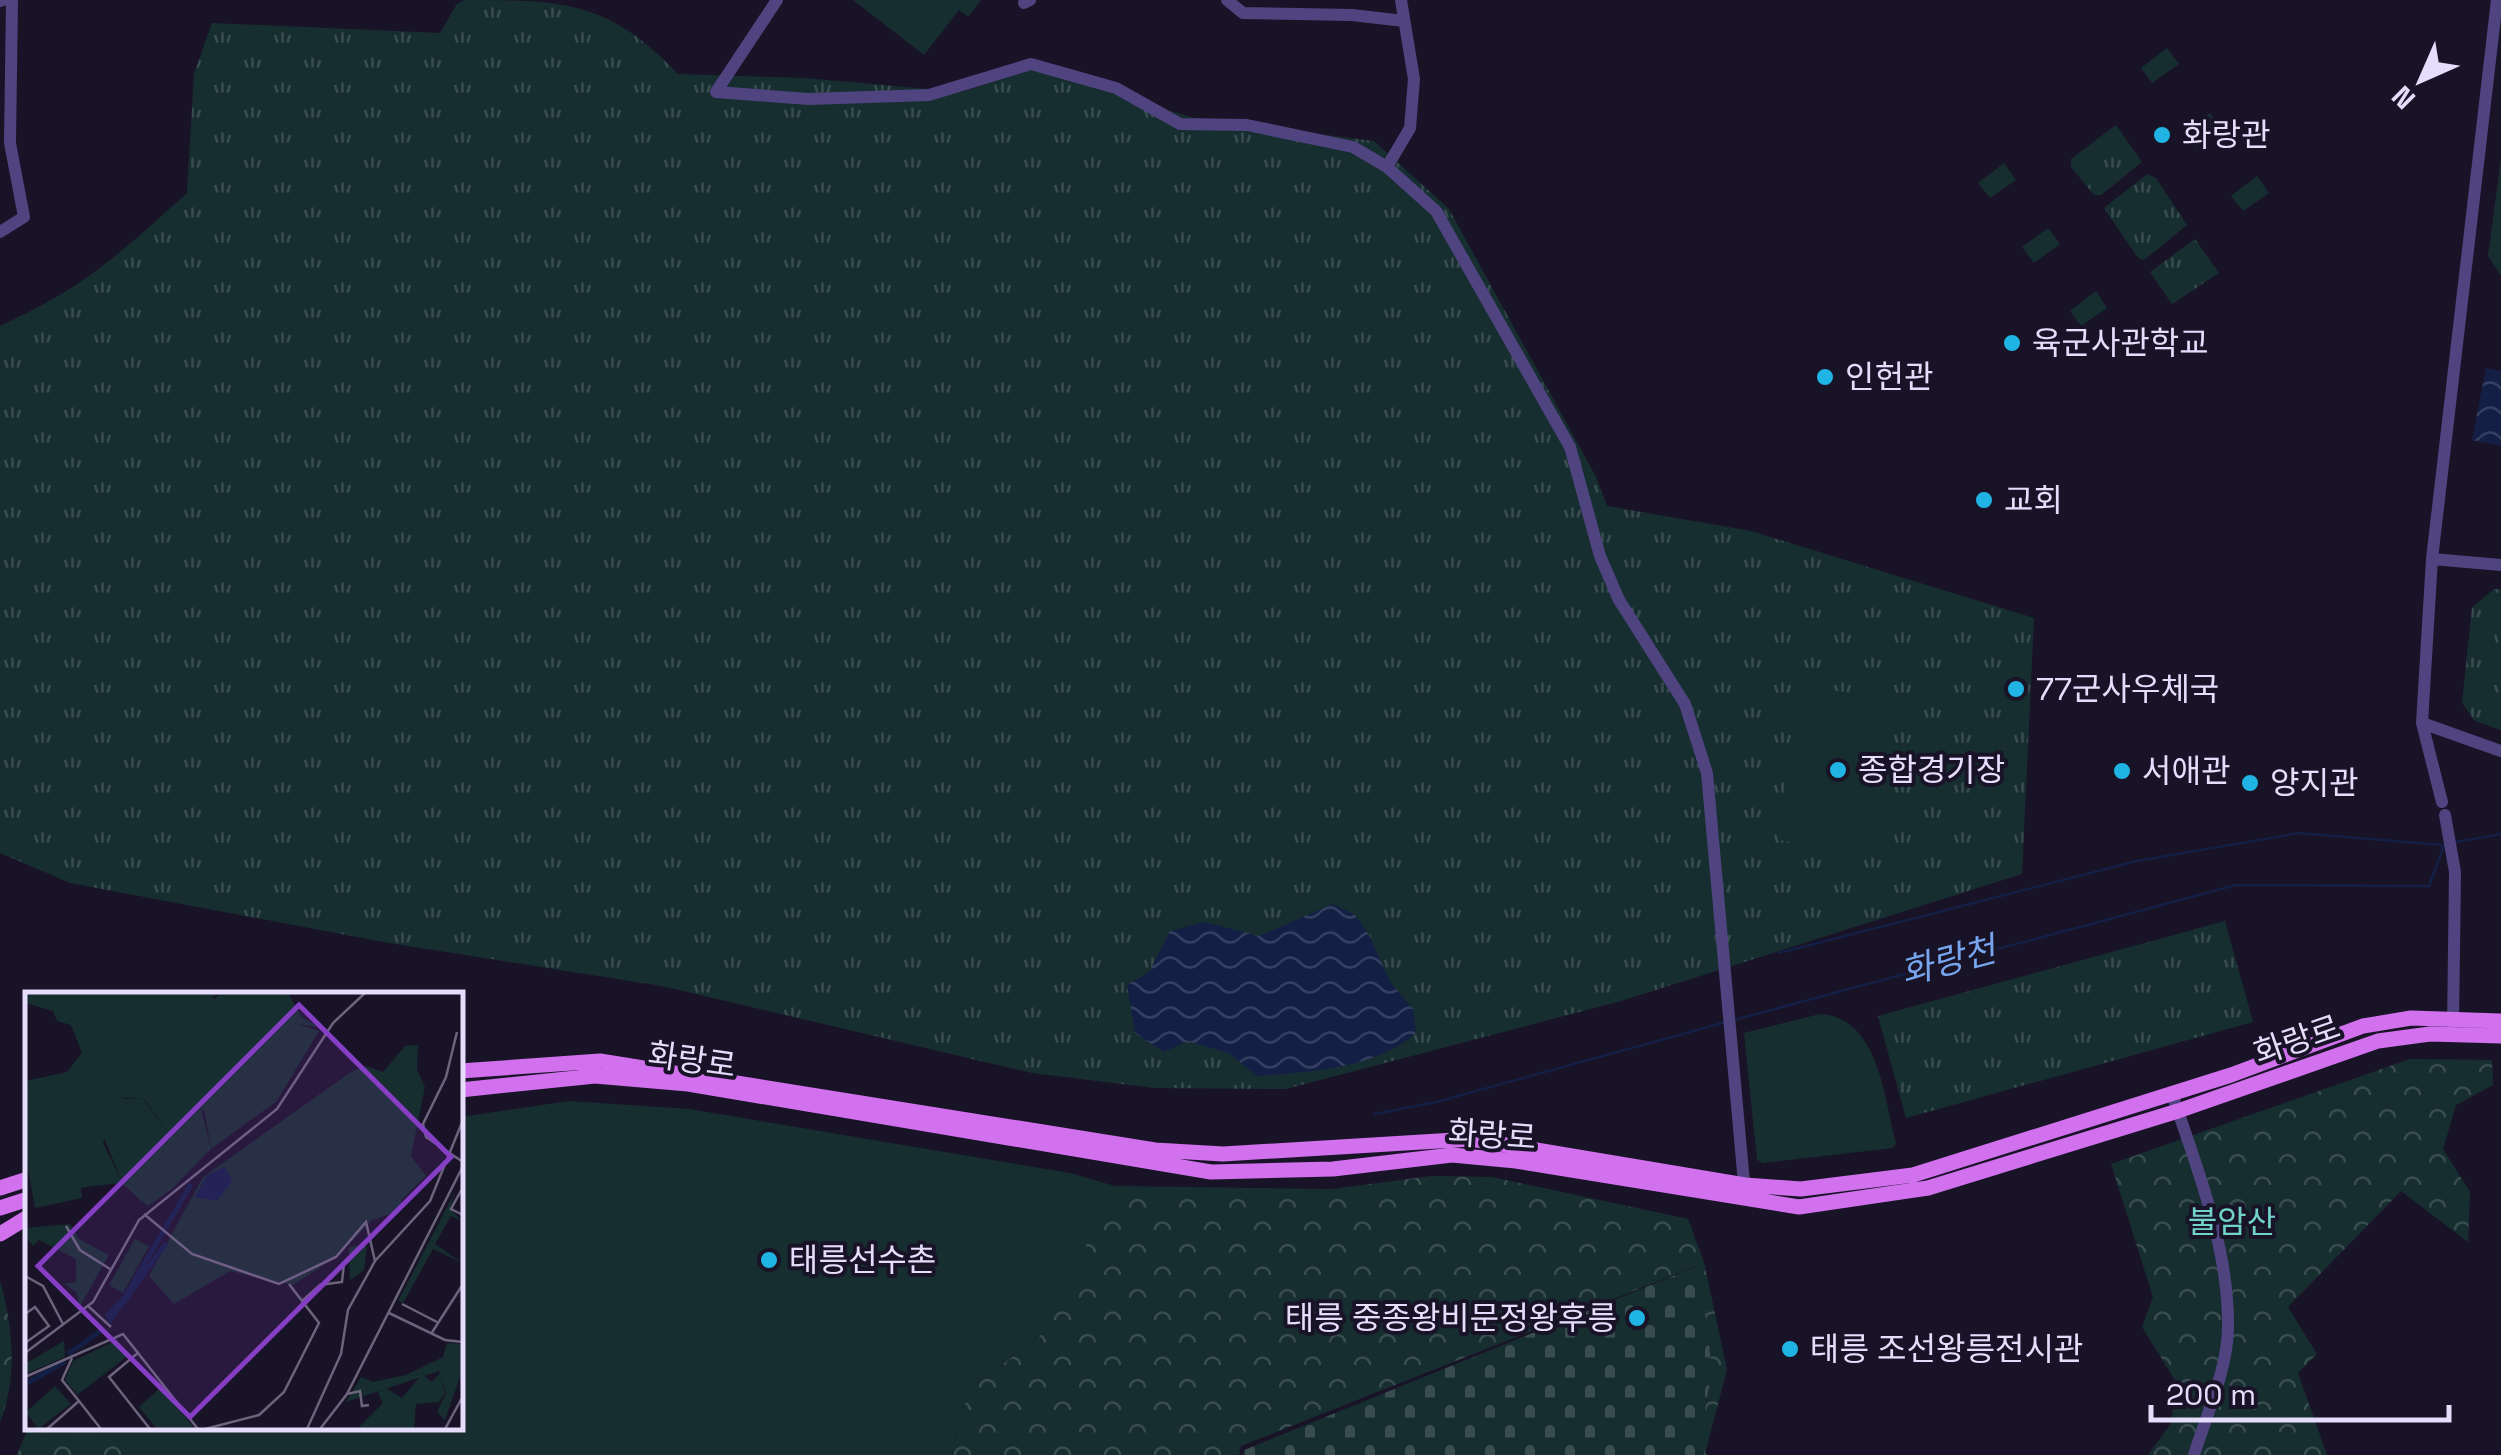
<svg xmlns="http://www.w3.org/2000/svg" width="2501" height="1455" viewBox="0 0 2501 1455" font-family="'Space Grotesk','Noto Sans KR',sans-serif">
  <defs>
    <pattern id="grass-tufts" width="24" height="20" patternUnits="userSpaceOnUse" patternTransform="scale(2.5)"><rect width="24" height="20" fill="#172e30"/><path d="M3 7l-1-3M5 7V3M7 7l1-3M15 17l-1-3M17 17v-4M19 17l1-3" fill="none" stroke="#394c4f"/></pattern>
    <pattern id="forest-crowns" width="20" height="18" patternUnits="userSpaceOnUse" patternTransform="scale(2.5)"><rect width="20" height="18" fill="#172e30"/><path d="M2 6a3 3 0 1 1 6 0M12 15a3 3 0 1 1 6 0" fill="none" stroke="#394c4f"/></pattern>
    <pattern id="cemetery-stones" width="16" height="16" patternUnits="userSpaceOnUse" patternTransform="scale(2.5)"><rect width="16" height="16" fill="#172e30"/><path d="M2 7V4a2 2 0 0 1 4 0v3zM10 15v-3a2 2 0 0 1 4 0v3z" fill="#394c4f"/></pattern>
    <pattern id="water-waves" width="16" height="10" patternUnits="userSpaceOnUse" patternTransform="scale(2.5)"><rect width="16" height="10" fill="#131f45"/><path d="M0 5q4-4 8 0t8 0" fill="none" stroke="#353f61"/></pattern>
  </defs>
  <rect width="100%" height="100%" fill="#191327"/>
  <path fill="url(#grass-tufts)" d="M464,0C561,0 608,0 678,74L805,78L961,92L1034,69L1197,119L1374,141L1449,209L1596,477L1607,506L1751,531L2034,618L2022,874L1621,1001L1286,1089L1154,1088L1032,1073L662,986L389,943L70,883L0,853V326C82,289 121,253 187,193L194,74L212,23L440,33L457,4Z
    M2116,125L2142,162L2101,195H2094L2071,167V159Z
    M2147,174L2156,178L2187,225L2144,260L2138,258L2104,208Z
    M2195,239L2219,273L2172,304L2150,272Z
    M2494,589H2501V730L2475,721L2462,703L2472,608Z
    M2225,921L2253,1022L1906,1118L1878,1016Z"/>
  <path fill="url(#forest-crowns)" d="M2410,1059L2492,1060L2493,1085L2456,1105L2443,1149L2470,1192L2468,1242L2401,1191L2288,1307L2317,1354L2298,1373L2327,1455H2148L2170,1425L2178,1385L2142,1327L2153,1297L2111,1164Z
    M1431,1176L1492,1177L1688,1219L1704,1262L1727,1370L1705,1453L1708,1455H1696L1712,1372L1699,1265L1241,1446L1239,1455H950L969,1390L1043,1333L1065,1261L1115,1186L1332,1189Z
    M0,1280C13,1328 18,1376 0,1422Z
    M28,1428H115L123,1455H17Z"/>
  <path fill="url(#cemetery-stones)" d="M1700,1265L1712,1372L1696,1455H1243L1244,1450Z"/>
  <path fill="#172e30" d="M853,0H981L968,17L959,10L924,55Z
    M2167,48L2179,64L2152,83L2141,68Z
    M2210,113L2222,129L2196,148L2185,132Z
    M2501,158V276L2488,256Z
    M2004,163L2016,180L1990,198L1978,183Z
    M2257,176L2269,193L2243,211L2231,196Z
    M2048,228L2060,244L2034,263L2022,247Z
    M2096,291L2107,308L2081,326L2070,311Z
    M1798,686L1898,699L1878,854L1778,840Z
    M1820,1014C1879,1017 1884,1098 1896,1143L1893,1148L1763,1163L1757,1160L1744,1033Z
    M569,1101L689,1109L1070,1173L1115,1186L1043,1333L969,1390L950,1455H123L115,1428H460V1117Z"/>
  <path fill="url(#water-waves)" d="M2486,368L2501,371V446L2472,440Z
    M1333,904L1355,915L1369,935L1390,982L1413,1009L1416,1033C1375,1069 1310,1072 1257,1076L1229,1053L1187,1041L1164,1052L1135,1033L1127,985L1149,972L1170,931L1204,922L1259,936Z"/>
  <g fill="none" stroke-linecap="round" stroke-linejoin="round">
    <path stroke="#131f45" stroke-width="2.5" d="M2456,842L2501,834
      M1779,953L2137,861L2299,833L2443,845
      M1734,1020L2236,885L2429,886L2444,845
      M1375,1114L1436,1102L1726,1022"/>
    <path stroke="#4f4480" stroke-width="12" d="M777,0L716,92L809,99L929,95L1031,64L1116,88L1180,124L1247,125L1353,147L1387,167L1436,211L1570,447L1600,556L1619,600L1685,704L1707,773L1745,1194
      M1227,0L1243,13L1352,15L1404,21
      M2497,0L2432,559L2422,723L2501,751
      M0,1L3,0
      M1024,3L1030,0
      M1387,167L1410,128L1414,79L1401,0
      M0,232L24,217L10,143L12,0
      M2432,559L2501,565
      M2422,723L2442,802
      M2445,815L2455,872L2453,1027
      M2172,1094C2197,1167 2229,1249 2228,1327C2228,1368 2206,1416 2194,1455"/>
    <path stroke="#d171ee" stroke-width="15" d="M460,1071L600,1061L1155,1150L1223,1154L1471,1139L1745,1185L1801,1189L1913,1175L2231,1075L2363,1026L2411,1018L2501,1021
      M460,1090L595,1076L688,1084L1211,1172L1333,1169L1452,1155L1516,1161L1799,1207L1928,1188L2178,1111L2378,1041L2430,1034L2501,1036
      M0,1188L28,1179
      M0,1208L28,1199
      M0,1234L28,1217"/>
  </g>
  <g fill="#20b4e4" stroke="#191327" stroke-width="4">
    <circle cx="2162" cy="135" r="10"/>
    <circle cx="2012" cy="343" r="10"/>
    <circle cx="1825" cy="377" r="10"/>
    <circle cx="1984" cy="500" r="10"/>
    <circle cx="2016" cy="689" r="10"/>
    <circle cx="1838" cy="770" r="10"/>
    <circle cx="2122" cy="771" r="10"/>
    <circle cx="2250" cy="783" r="10"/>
    <circle cx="769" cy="1260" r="10"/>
    <circle cx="1637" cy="1318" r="10"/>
    <circle cx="1790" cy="1349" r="10"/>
  </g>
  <g text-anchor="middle" stroke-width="8" stroke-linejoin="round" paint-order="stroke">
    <g font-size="32" fill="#e5ddfb" stroke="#191327" text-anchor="start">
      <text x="2182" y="146">화랑관</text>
      <text x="2032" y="354">육군사관학교</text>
      <text x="1845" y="388">인헌관</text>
      <text x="2004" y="511">교회</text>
      <text x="2036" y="700">77군사우체국</text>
      <text x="1858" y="781">종합경기장</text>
      <text x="2142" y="782">서애관</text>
      <text x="2270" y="794">양지관</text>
      <text x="789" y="1271">태릉선수촌</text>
      <text x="1617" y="1329" text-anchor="end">태릉 중종왕비문정왕후릉</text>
      <text x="1810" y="1360">태릉 조선왕릉전시관</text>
    </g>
    <g font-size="32" fill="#e5ddfb" stroke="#191327">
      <text transform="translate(2297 1040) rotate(-19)" y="11">화랑로</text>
      <text transform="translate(692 1060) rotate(8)" y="11">화랑로</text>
      <text transform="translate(1492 1135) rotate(4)" y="11">화랑로</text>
    </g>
    <g font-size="32" fill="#71d4c9" stroke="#191327">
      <text x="2232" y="1233">불암산</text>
    </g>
    <g font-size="35" font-style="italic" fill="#77a6ef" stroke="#191327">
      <text transform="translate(1948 961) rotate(-15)" y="12">화랑천</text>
    </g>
  </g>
  <g transform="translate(25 992)">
    <rect width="438" height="438" fill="#191327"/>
    <path d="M393,53L392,77L400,95L386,164L401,184L377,207L375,219L347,228L311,265L268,293L205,279L149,312L124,284L178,185L326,80L340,74L358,80L380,54ZM430,200L425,217L437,229L426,224L410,252L437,271L408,257L378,311L373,309ZM110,247L124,254L98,301L84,293ZM92,348L104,363L52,403L40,388L48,369Z" fill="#172e30"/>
    <path d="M0,1H197L187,5L213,33L209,63L175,112L186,157L147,197L123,214L96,191L69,194L56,196L57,206L10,216L0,161V89L42,80L57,61L46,33L32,29L28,19L0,11ZM98,106L119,107L145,143L117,209L97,190L78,151ZM223,1H263L276,24L293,35L246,28ZM45,232L54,247L84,263L55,314L51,300L39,292L51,290V267L14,248L8,254L0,244V236ZM415,381L420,401L414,410L391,412L389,437H332L358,411L353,401L359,395L377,406L397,382L407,390Z" fill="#172e30" fill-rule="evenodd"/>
    <path d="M90,107H118L145,143L117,210L97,190L69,121Z" fill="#172e30"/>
    <path d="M197,1H223L235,10L243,3L248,24L294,39L252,109L186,157L180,121L168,106L194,78L211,32L185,10ZM342,253L339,278L325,288L324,255ZM39,349L40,365L0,382V372ZM422,351L437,352V379L420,428L412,420L421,401L414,379L321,410L336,385L348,390L381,383L418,365ZM30,394L46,412L13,437L1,420ZM135,396L168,434L164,437H132L114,415Z" fill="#172e30"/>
    <path d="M200,175L207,189L192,209L170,205L182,183Z" fill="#131f45"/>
    <path fill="none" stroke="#131f45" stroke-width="5" d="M81,325L100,305L166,192M84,330L141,251M43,362L80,336M0,392L40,370"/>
    <path fill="none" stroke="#6b647c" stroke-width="2.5" d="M432,40L421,85L398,132L401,145L438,170M438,195L426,217L438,223M119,222L167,262L254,292L311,265L341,230L350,269M41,234L55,258L85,277M0,284L18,294L38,332M277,309L295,293L317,290L319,271M377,312L412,330M62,313L86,335M364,321L420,348L438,350M0,322L10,315L24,334L0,351M406,342L438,292M114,360L84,385L125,437M0,361L68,310L114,228L252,117L308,31L340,1M0,385L98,342L173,437M322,402L335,399L337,414L344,413M54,409L76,437M22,437L54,409L37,388L47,366M180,437L234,423L259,400L294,331L264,292M282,437L316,362L323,318L350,269L405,209L438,128M295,437L322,402L438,174M420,437L438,404"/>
    <path fill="#863ec5" fill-opacity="0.15" stroke="#863ec5" stroke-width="5" d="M274,13L426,165L165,425L13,274Z"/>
    <rect width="438" height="438" fill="none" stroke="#e5ddfb" stroke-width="5"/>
  </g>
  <g transform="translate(2421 80) rotate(225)" stroke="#191327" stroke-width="8" paint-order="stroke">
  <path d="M0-8L18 38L0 25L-18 38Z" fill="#e5ddfb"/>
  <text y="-15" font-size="28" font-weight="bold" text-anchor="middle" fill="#e5ddfb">N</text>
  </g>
  <path d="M2151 1405v15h298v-15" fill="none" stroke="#e5ddfb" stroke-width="5"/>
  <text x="2166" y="1405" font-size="30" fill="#e5ddfb" stroke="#191327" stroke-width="8" paint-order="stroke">200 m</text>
</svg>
